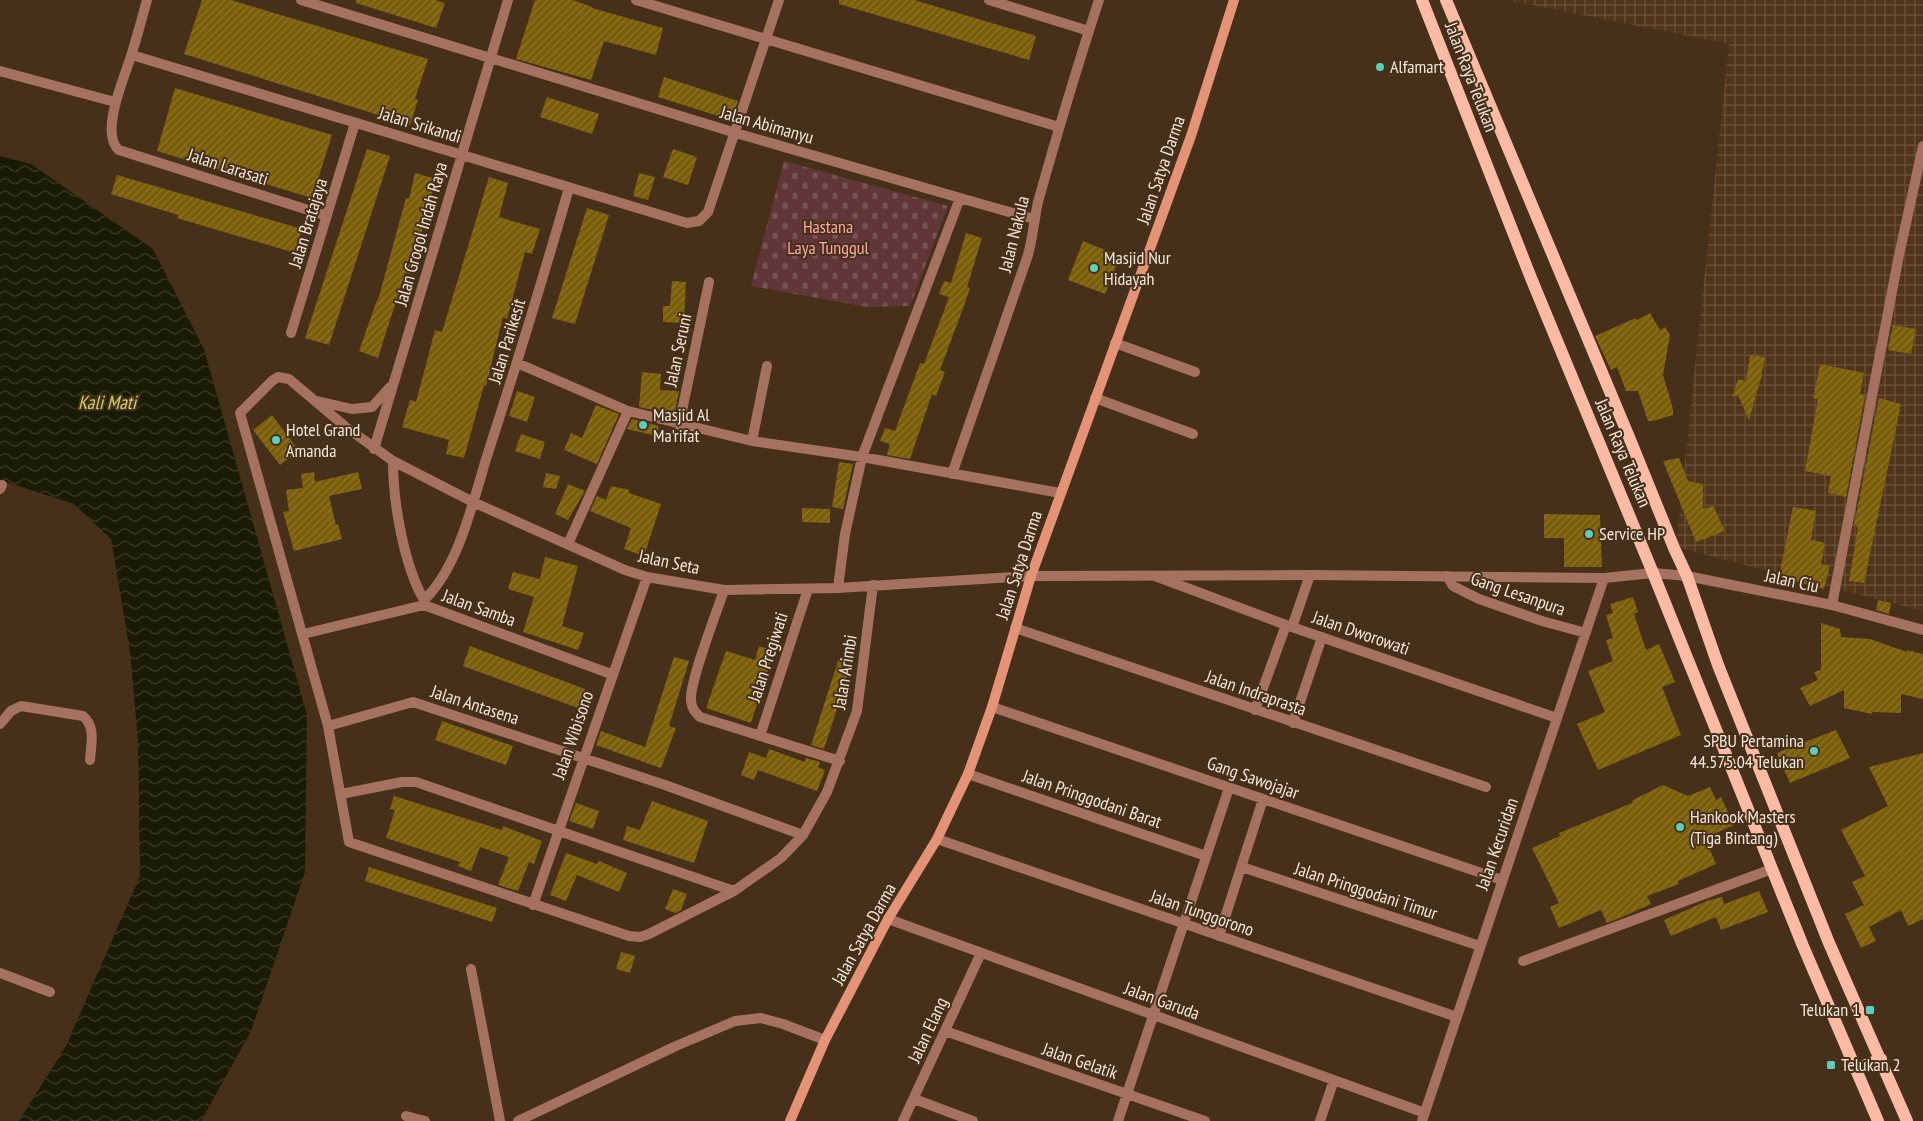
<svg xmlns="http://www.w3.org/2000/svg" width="1923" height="1121" viewBox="0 0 1923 1121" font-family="'PT Sans Narrow',sans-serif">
  <defs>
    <pattern id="industrial-grid" width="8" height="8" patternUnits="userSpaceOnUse" patternTransform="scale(1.25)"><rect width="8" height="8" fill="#51351a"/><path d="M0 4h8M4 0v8" fill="none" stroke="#6b523b"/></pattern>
    <pattern id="cemetery-stones" width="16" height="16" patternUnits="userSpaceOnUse" patternTransform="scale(1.25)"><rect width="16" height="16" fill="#613638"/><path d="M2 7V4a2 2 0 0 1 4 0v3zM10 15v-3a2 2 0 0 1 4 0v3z" fill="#785354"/></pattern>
    <pattern id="water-waves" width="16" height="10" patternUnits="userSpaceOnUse" patternTransform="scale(1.25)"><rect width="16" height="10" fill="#1a1b04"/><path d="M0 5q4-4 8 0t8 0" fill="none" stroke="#3c3c28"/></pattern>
    <pattern id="building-hatch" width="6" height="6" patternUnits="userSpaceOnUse" patternTransform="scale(1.25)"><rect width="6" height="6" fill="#7a5e09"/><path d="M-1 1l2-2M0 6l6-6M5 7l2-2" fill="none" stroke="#8e752c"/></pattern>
  </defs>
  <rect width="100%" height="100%" fill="#46301a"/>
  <path fill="url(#industrial-grid)" d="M1507,0H1923V611L1676,547L1729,44Z"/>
  <path fill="url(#cemetery-stones)" d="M784,161L948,206L910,306L867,307L751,286Z"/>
  <path fill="url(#water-waves)" d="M0,156L31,164L153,249L204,349L307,715L305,872L251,1031L201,1121H19L66,1046L140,876L138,741L130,651L111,539L74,504L0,480Z"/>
  <path fill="url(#building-hatch)" d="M202,0H231L428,59L415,99L418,100L410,125L184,54Z
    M356,0H435L445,3L436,28L356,3Z
    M535,0H573L592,7V8L663,28L656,55L604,41L591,80L516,59Z
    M839,0H914L1036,36L1029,60L839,4Z
    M664,77L738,101L731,120L658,97Z
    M175,88L332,135L312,198L157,151Z
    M547,97L599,114L592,134L540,117Z
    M367,149L390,156L329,345L305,338Z
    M673,149L697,157L688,185L663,177Z
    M415,173L436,179L410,274L405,273L378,358L359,351L377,300H378L406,198L409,199Z
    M639,173L655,177L648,200L633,196Z
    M117,175L302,229L295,253L177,218L178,215L111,194Z
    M489,177L508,183L499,217L540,229L532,254L525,252L507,319L503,317L486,386L484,385L464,458L446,454L449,440L402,427L410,400L416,402L435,330L442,332Z
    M587,208L609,215L575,324L552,318Z
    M966,233L982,238L967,287L970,288L965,303L940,370L945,372L936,396L932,394L910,459L887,455L890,444L880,441L885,428L895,431L920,363L924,364L949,297L939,294L944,281L951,283Z
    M1083,241L1120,256L1105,294L1068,280Z
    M672,281L686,282L684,323L663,322V306H670Z
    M1650,313L1660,330L1665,327L1670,335L1663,375L1673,409V415L1653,421H1648L1638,391H1626L1617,367L1611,370L1595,336L1636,318L1637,320Z
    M1893,325L1916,329L1911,354L1888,350Z
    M1750,355L1765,357L1761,378L1749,420L1738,395L1732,397L1738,379L1746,381Z
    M1820,364L1864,373L1860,394L1865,395L1846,497L1828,493L1831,476L1805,471L1818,399L1813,398Z
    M642,372L661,374L660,390L679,391L675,412H663L639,407Z
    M517,391L535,397L527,422L509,416Z
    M1879,398L1901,404L1864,583L1849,581L1858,527L1854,526Z
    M596,405L619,414L597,464L564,450L571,433L582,438Z
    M272,415L299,451L280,465L253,430Z
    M632,419L659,426L657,436L627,429Z
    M521,434L545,442L540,459L515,451Z
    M1679,458L1688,481L1703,484V509L1713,506L1725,531L1696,542L1663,461Z
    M839,462L853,464L843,509L832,507Z
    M314,472L315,482L358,472L362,489L329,496L336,525L338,524L342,539L294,551L283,512L289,511L286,490L303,488L301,474Z
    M546,473L560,476L556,489L543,487Z
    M568,484L585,491L568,520L555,514Z
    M611,486L629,490V493L661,504L644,556L624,549L631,528L590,511L597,496L606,500Z
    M1793,507L1816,511L1811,540L1825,543L1821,564L1830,566L1824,589L1779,577Z
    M802,508L830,509V523L802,522Z
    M1544,514L1600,515L1602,567H1564V538H1544Z
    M545,557L578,566L562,626L584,633L578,650L523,632L534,597L508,589L513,572L540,579Z
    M1633,597L1638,612L1634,614L1646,650L1659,644L1675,682L1662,687L1681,735L1598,770L1577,724L1605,712L1588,671L1613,661L1606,640L1613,638L1606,615L1613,613L1610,604Z
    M1878,600L1891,603L1889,614L1876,610Z
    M1821,623L1840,629L1841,637L1870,639L1907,652V650L1923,654V699L1901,694V713L1872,712V714L1844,708V690L1810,706L1800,688L1818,680L1814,672L1821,670Z
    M470,646L585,689L578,708L463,666Z
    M759,646L774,651L751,723L706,708L726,651L755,660Z
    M674,657L689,661L669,726L676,728L661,768L596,745L601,731L645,747Z
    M839,658L852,662L824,749L811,745Z
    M442,721L513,746L506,765L435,740Z
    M1836,730L1850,758L1790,783L1777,753Z
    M769,749L805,762L806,758L820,762L818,767L825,770L817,791L758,770L754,780L741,775L749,752L766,758Z
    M1923,753V919L1908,926L1901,910L1869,927L1876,941L1861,948L1845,914L1864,905L1852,882L1865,876L1841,830L1888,806L1869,767Z
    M1663,785L1688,796L1710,787L1716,800L1721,797L1734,825L1705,838L1716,864L1678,881L1679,884L1647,896L1651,904L1622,917L1607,923L1601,910L1559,928L1550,907L1559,903L1532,848L1560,836L1559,833L1632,803L1633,800Z
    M394,796L502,830L503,826L542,841L534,864L529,862L518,891L498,885L509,857L480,847L471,871L458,866L460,862L386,838L395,810L390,809Z
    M652,801L708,821L694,863L623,840L627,826L640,830Z
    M576,803L599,811L593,829L569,821Z
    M566,853L597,864L599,861L627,873L619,892L577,875L566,901L550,895Z
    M369,867L497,908L492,922L365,881Z
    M673,889L687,894L681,910L675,913L665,909Z
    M1759,891L1768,912L1721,930L1716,917L1671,936L1664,920L1707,901L1722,897L1724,904Z
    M621,952L635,956L630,973L616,969Z"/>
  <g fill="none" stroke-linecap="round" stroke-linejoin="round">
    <path stroke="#a67260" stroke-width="10" d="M147,0C142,18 137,37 131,56C125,76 99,134 119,150L327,216
      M301,0L736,133L960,198L862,457L845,534L838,588
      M636,0L1059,127
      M989,0L1089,31
      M132,55L687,223L699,221L708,212L779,0
      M0,71L115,102
      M960,198L1034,219
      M291,333L355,123
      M1115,343L1195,372
      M517,363L628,411
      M1095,398L1193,434
      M317,401L352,409L372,407L390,387
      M679,425L709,282
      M752,441L767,366
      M374,449L508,0
      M393,461C393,502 404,566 424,600
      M952,474L1028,255C1033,237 1034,220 1038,202C1057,134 1077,67 1099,0
      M0,489L2,485
      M568,544L628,411L752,441L862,457L1060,493
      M1155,576L1286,625L1557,718
      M1447,576L1453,586L1479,599L1542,621L1586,633
      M873,585L857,711L827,792L803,835L781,858L734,891L649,934L640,937L629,936L349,842L328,726L240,413L272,381L278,377L289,379L347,428L393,461L473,502L625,570L647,577L724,590L838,588L1031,576
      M724,590C717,612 689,682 691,701C692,709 695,712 700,717L840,761
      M424,605V600C459,567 473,501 487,456C516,367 543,278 569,188
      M1832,605L1899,255L1923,146
      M1292,627L1310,575
      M1015,628L1486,787
      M303,634L424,605L611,674
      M992,707L1502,880
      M1255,710L1286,625
      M1293,723L1322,637
      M0,724L11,711L21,706L83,716C96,727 91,745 90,760
      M328,726L413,702L665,785L803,835
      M760,736L808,589
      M968,774L1206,856
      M341,794L402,782H416L734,891
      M937,839L1457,1017
      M1242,867L1480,946
      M533,905L647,577
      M888,919L1425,1113
      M1219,936L1263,799
      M1523,961L1772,869
      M471,969L500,1121
      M0,973L50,992
      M945,1031L1205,1121
      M914,1099L973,1121
      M406,1116L425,1121
      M518,1121L676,1046L735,1021L761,1018L783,1024L825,1040
      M903,1121L981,953
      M1118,1121L1229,788
      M1320,1121L1334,1080
      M1422,1121L1604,578"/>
    <path stroke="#a67260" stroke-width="10" d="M1031,576L1310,575L1604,578L1653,573L1687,576L1832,605L1923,630"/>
    <path stroke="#e59376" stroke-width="10" d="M790,1121L825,1040L888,919L937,839L968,774L992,707L1031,576L1191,136L1234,0"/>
    <path stroke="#fabaa3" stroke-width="12" d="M1422,0L1531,278L1653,573L1803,946L1878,1121
      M1446,0L1629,437L1674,548L1687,576L1718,665L1829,943L1907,1121
      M1856,1069L1881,1059"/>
  </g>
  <g fill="#5ccebb" stroke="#46301a" stroke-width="2">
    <circle cx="1380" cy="67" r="5"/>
    <circle cx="1094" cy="268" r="5"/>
    <circle cx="643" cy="425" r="5"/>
    <circle cx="276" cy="440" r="5"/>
    <circle cx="1589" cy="534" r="5"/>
    <circle cx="1814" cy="751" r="5"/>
    <circle cx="1680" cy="827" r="5"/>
    <rect x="1865" y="1005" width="10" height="10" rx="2.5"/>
    <rect x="1826" y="1060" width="10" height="10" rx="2.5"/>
  </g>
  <g text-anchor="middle" stroke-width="4" stroke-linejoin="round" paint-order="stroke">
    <g font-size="18" fill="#f4e6d9" stroke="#46301a" text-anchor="start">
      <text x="1390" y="73">Alfamart</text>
      <text x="1104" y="264">Masjid Nur<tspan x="1104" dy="21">Hidayah</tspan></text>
      <text x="653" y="421">Masjid Al<tspan x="653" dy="21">Ma'rifat</tspan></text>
      <text x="286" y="436">Hotel Grand<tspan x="286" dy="21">Amanda</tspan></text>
      <text x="1599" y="540">Service HP</text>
      <text x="1804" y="747" text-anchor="end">SPBU Pertamina<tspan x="1804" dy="21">44.575.04 Telukan</tspan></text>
      <text x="1690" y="823">Hankook Masters<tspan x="1690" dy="21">(Tiga Bintang)</tspan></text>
      <text x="1860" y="1016" text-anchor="end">Telukan 1</text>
      <text x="1841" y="1071">Telukan 2</text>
    </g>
    <g font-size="18" fill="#f4e6d9" stroke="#46301a">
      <text transform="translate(1471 77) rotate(69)" y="6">Jalan Raya Telukan</text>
      <text transform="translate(420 125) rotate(17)" y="6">Jalan Srikandi</text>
      <text transform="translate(767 125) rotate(16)" y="6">Jalan Abimanyu</text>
      <text transform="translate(228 167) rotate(18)" y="6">Jalan Larasati</text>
      <text transform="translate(1161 170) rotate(-71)" y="6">Jalan Satya Darma</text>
      <text transform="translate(308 223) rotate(-73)" y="6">Jalan Bratajaya</text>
      <text transform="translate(421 234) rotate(-74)" y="6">Jalan Grogol Indah Raya</text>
      <text transform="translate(1014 234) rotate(-76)" y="6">Jalan Nakula</text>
      <text transform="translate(507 341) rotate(-73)" y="6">Jalan Parikesit</text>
      <text transform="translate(678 350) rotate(-78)" y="6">Jalan Seruni</text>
      <text transform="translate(1623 453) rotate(67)" y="6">Jalan Raya Telukan</text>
      <text transform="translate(669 562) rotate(12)" y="6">Jalan Seta</text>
      <text transform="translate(1019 565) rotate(-72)" y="6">Jalan Satya Darma</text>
      <text transform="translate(1792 581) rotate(12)" y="6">Jalan Ciu</text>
      <text transform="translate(1518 594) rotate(19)" y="6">Gang Lesanpura</text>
      <text transform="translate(479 608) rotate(20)" y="6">Jalan Samba</text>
      <text transform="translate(1361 633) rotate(19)" y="6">Jalan Dworowati</text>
      <text transform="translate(768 657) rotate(-72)" y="6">Jalan Pregiwati</text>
      <text transform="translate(845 672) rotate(-81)" y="6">Jalan Arimbi</text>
      <text transform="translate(1256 693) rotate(19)" y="6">Jalan Indraprasta</text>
      <text transform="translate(475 705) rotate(18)" y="6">Jalan Antasena</text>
      <text transform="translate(573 735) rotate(-71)" y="6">Jalan Wibisono</text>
      <text transform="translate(1253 778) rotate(19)" y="6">Gang Sawojajar</text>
      <text transform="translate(1092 799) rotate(19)" y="6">Jalan Pringgodani Barat</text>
      <text transform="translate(1497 844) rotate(-71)" y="6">Jalan Kecuridan</text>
      <text transform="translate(1366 891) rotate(18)" y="6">Jalan Pringgodani Timur</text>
      <text transform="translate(1202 913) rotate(19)" y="6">Jalan Tunggorono</text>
      <text transform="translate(864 934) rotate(-61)" y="6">Jalan Satya Darma</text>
      <text transform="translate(1162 1001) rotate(20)" y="6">Jalan Garuda</text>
      <text transform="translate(928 1030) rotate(-65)" y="6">Jalan Elang</text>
      <text transform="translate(1080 1061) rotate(19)" y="6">Jalan Gelatik</text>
    </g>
    <g font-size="18" fill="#fda6aa" stroke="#46301a">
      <text x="828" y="233">Hastana<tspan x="828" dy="21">Laya Tunggul</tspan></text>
    </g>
    <g font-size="19" font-style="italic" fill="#ccd067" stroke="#46301a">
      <text x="107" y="409">Kali Mati</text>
    </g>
  </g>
</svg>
